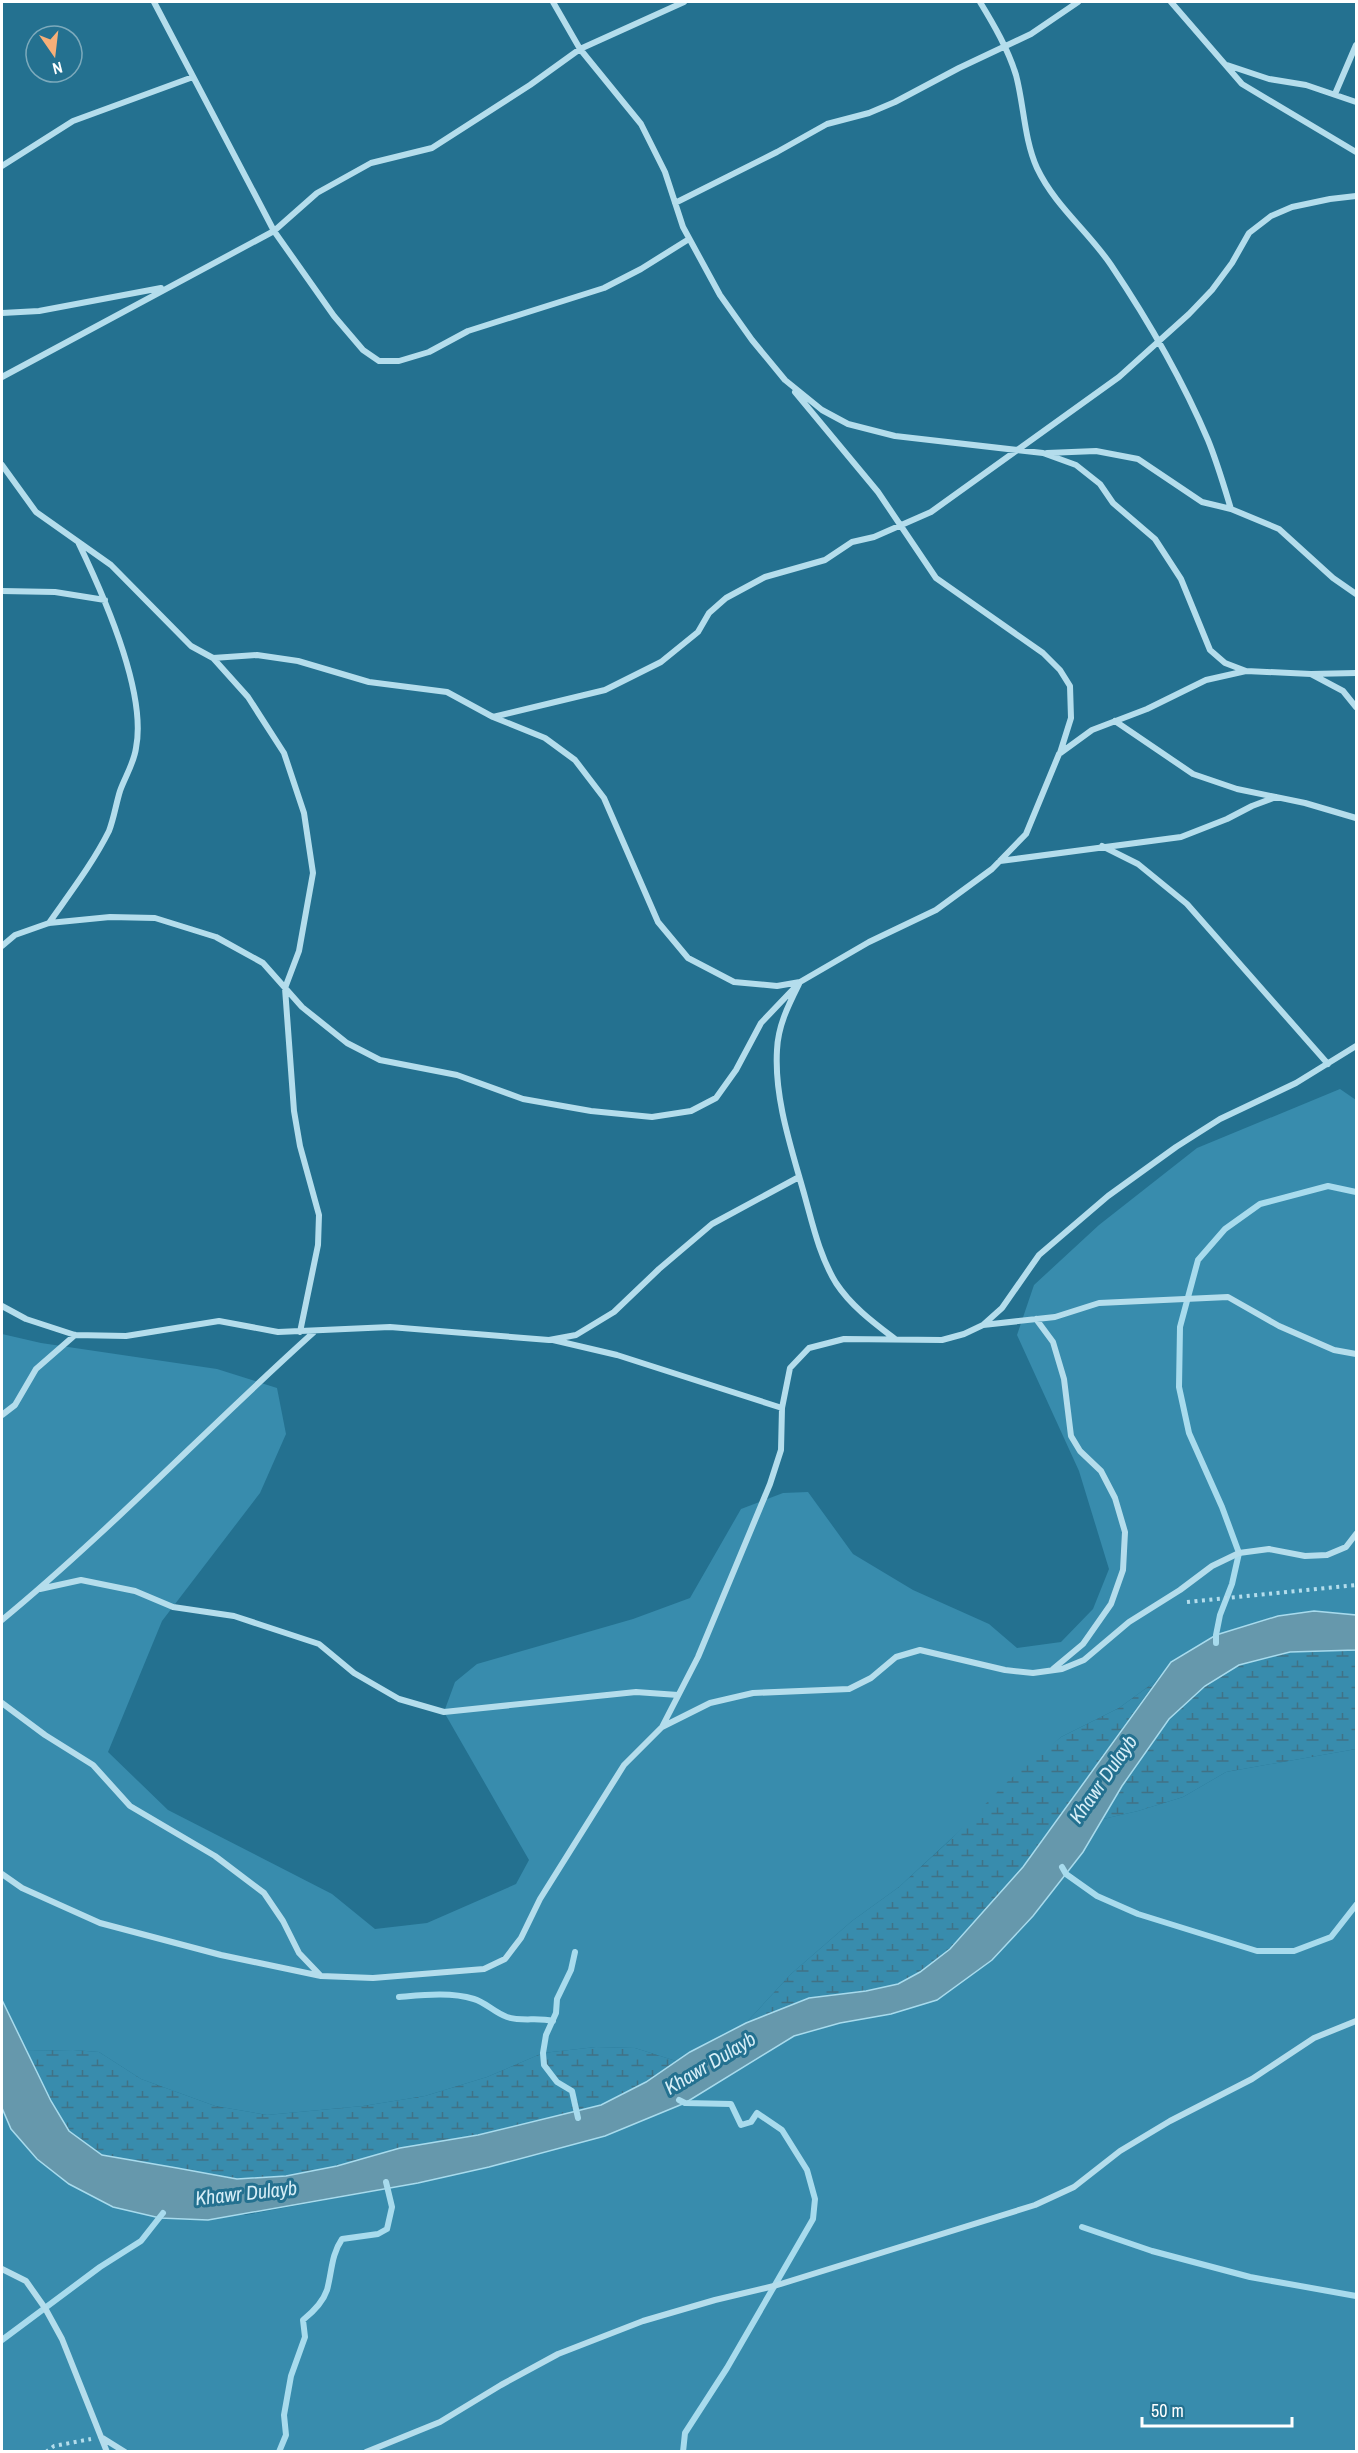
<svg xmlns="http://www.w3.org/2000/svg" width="1358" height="2453" viewBox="0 0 1358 2453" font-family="'Archivo Narrow',sans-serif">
  <defs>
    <pattern id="wetland-marsh" width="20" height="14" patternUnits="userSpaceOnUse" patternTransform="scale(1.5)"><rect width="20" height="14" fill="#388cad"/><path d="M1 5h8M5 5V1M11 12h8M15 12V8" fill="none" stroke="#407286"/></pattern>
  </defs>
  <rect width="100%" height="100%" fill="#247190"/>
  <path fill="#388cad" d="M1340,1089L1356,1100V1615L1314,1611L1171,1662L1156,1681L1119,1708L1061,1737L899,1887L852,1921L791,1974L746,2023L676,2061L635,2048L596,2047L543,2053L487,2077L425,2096L363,2106L267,2115L215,2106L141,2079L99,2052L73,2050L26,2051L2,2000V1334L41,1343L217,1369L277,1388L286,1434L260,1493L162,1621L108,1752L168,1810L332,1894L375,1929L427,1923L516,1884L529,1860L444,1712L455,1682L477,1664L633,1619L690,1598L741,1509L783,1493L808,1492L853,1554L913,1590L989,1624L1017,1648L1061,1642L1093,1609L1109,1569L1079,1471L1017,1335L1034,1285L1099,1225L1197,1148Z
    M1356,1749V2451H2V2108L11,2129L37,2159L245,2215L418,2183L489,2167L605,2136L685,2103L794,2036L840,2023L1033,1916L1083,1852L1103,1819L1138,1811L1183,1797L1226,1772Z"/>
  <path fill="url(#wetland-marsh)" d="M1356,1650V1749L1226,1772L1183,1797L1138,1811L1103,1819C1136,1762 1175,1694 1238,1665C1273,1649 1319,1651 1356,1650Z
    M1156,1681L1023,1867L950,1949L920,1972L898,1984L866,1991L809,1998L746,2023L791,1974L852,1921L899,1887L948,1842L1009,1780L1061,1737L1119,1708Z
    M596,2047L635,2048L676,2061L646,2082L601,2105L478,2135L400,2148L337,2166L286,2176L237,2179L102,2155L69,2131L51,2101L26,2051L73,2050L99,2052L141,2079L215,2106L267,2115L363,2106L425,2096L487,2077L543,2053Z"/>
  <path fill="#6698ac" stroke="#a8dbed" stroke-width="1.5" d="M1314,1611L1356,1615V1650L1290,1652L1239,1665L1205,1686L1169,1719L1122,1786L1083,1852L1033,1916L992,1960L937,2000L891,2014L840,2023L794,2036L685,2103L605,2136L489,2167L418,2183L208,2220L160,2218L113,2207L69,2184L37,2159L11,2129L2,2108V2000L51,2101L69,2131L102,2155L177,2168L237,2179L286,2176L337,2166L400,2148L478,2135L601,2105L646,2082L690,2052L746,2023L809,1998L866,1991L898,1984L920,1972L950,1949L1023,1867L1171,1662L1216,1635L1278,1616Z"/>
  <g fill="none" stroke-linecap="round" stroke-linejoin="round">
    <path stroke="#a8dbed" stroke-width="6" d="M1216,1643V1635L1220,1615L1232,1584L1239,1553L1222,1507L1189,1433L1179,1387L1180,1327L1198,1260L1225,1229L1260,1204L1328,1186L1356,1192
      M1062,1867L1066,1874L1097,1896L1138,1914L1257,1951H1294L1331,1937L1356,1905
      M575,1952L571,1970L557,1999L556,2013L546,2035L543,2053L544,2065L557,2082L572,2091L578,2118
      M399,1997C424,1995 450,1992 474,1999C485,2002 495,2013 507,2017C522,2022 537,2017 553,2021
      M679,2100L685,2103L731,2104L741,2125L751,2122L757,2113L782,2130L807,2170L815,2199L813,2219L727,2368L685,2433L683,2452
      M1082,2227L1152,2251L1250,2277L1356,2296
      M2,2340L100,2267L141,2241L163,2213
      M279,2452L286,2435L284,2415L291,2376L305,2337L303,2320C313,2312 323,2302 327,2290C332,2272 331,2255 342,2239L378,2234L387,2229L392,2207L386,2182"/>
    <path stroke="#b4ddec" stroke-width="4" stroke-dasharray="3 4.5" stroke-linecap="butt" d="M1187,1602L1356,1585
      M46,2452L54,2446L91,2439"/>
    <path stroke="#b4ddec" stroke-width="6" d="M154,2L274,231L334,316L363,350L379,361H399L429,352L468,331L604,288L641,269L689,239
      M553,2L580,49L641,124L665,172L683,227L720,295L752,340L785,380L822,410L848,424L895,436L1043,453L1076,465L1100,484L1113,503L1155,539L1181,579L1210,650L1225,663L1246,671L1311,674L1343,691L1356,707
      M980,2C994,25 1008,49 1016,75C1024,105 1024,139 1037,168C1055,206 1088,231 1111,265C1148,320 1182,379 1208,440C1217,462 1224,486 1231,509
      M1171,2L1242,84L1356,152
      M1227,65L1269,79L1306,85L1356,102
      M1335,94L1356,45
      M2,166L73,121L193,77
      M675,203L777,152L827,124L869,113L895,102L959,68L1031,34L1078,2
      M2,313L39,311L161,288
      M2,377L274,231L317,193L371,163L432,148L530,85L580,49L684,2
      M795,392L878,492L936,578L1043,653L1060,670L1070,686L1071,718L1060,753
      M1047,453L1096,451L1138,459L1202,502L1231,509L1279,529L1333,578L1356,594
      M2,465L36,512L111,565L191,646L213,658L257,655L298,661L369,682L447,692L493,717L545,738L575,760L604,798L658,922L688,958L734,982L777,986L800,982C789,1004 778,1025 777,1050C774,1099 792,1150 805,1197C813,1226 820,1257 836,1283C851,1306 874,1323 895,1339
      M2,591L55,592L105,600
      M213,658L248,697L284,753L304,813L313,873L299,951L285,988L294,1111L300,1146L319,1215L318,1245L300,1332
      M1311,674L1356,673
      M493,717L605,690L661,662L698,632L709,613L726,598L765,577L825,560L852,542L874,537L931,512L1119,377L1189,314L1212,290L1232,263L1249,233L1271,216L1292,207L1330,199L1356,196
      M1115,721L1193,774L1237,789L1305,803L1356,818
      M1102,846L1138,864L1187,904L1328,1064
      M1000,861L1181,837L1227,819L1252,806L1276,797
      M49,923C70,893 93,863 109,831C114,818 116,804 120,791C125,777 134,763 136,748C147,693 103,594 79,544
      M2,946L15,935L49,923L110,917L155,918L216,937L263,963L302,1007L347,1043L380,1060L457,1075L523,1099L591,1111L652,1117L691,1111L716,1098L736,1070L761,1023L800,982L869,942L936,910L992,869L1026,834L1059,754L1092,730L1147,709L1206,680L1246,671
      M2,1306L26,1319L75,1335L126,1336L219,1321L278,1332L390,1327L549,1340L576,1335L614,1312L659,1269L712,1224L799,1177
      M1036,1319L1053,1342L1064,1379L1071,1436L1080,1451L1101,1471L1115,1498L1125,1532L1123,1570L1111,1604L1083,1644L1053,1669
      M983,1325L1002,1308L1039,1255L1108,1196L1176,1147L1220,1119L1296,1083L1356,1046
      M553,1340L617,1355L782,1408
      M2,1415L15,1405L36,1369L75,1335
      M40,1589L81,1580L135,1591L173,1607L234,1616L319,1644L354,1673L399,1699L444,1712L636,1692L678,1695
      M2,1620C111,1530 208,1427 314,1332
      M2,1703L45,1735L93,1765L130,1806L215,1856L264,1893L283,1921L299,1953L320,1975
      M662,1727L698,1657L770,1484L781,1450L782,1408L790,1368L809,1348L844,1339L942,1340L964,1334L983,1325L1055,1317L1099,1303L1228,1297L1279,1326L1334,1350L1356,1354
      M2,1874L22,1888L100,1923L221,1955L321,1976L373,1978L484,1969L505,1959L521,1938L540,1899L624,1765L662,1727L710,1703L753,1693L849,1689L871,1678L896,1657L920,1650L1005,1670L1033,1673L1062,1669L1084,1660L1129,1622L1180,1590L1212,1566L1239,1553L1269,1549L1305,1556L1327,1555L1346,1547L1356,1534
      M2,2269L26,2281L45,2308L62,2339L107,2452
      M101,2437L125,2452
      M366,2452L440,2422L501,2385L558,2354L643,2321L715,2300L774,2286L1035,2205L1074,2187L1120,2151L1170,2121L1252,2079L1314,2038L1356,2021"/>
  </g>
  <g text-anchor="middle" stroke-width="6" stroke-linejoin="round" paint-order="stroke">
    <g font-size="20" font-style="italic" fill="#d6eef7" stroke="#247190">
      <text transform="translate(1103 1779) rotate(-55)" y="7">Khawr Dulayb</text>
      <text transform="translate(710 2063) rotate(-31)" y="7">Khawr Dulayb</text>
      <text transform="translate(246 2193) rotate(-6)" y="7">Khawr Dulayb</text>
    </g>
  </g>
  <rect width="1358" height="2453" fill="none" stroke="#ffffff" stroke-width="6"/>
  <g transform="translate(54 54) rotate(166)"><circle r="28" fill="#247190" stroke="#7caabc" stroke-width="1.5"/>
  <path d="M0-4.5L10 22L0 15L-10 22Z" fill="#f7af78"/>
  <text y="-9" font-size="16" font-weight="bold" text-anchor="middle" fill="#ffffff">N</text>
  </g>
  <path d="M1142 2417v9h150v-9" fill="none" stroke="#ffffff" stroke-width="3"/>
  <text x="1151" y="2417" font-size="18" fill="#ffffff" stroke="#247190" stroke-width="4.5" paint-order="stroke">50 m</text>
</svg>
